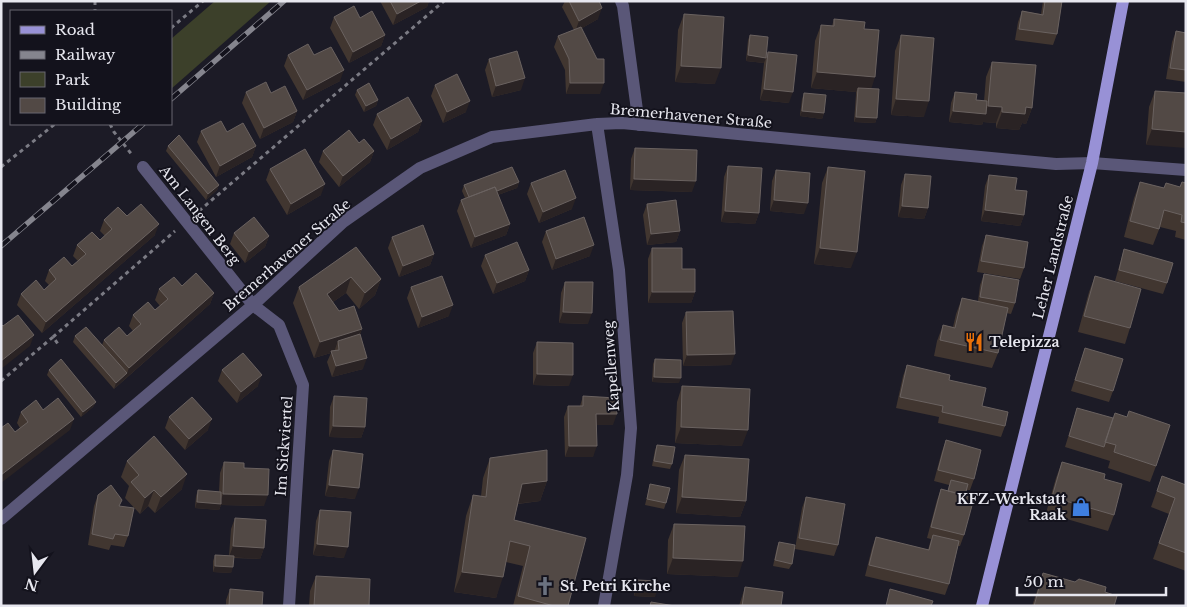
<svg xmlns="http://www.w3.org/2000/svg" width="1187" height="607" viewBox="0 0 1187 607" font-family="'Libre Baskerville',serif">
  <rect width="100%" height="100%" fill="#1c1b26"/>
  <path fill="#3c402a" d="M215,1H271L171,89V39Z"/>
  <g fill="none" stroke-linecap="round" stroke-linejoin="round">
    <path stroke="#7b7b84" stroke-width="3" stroke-dasharray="4 4" stroke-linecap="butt" d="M95,1V11
      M171,28L203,1
      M110,124L114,132L133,156
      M1,167L55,124
      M199,211L444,1
      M53,337L175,231
      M1,381L53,337L58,344"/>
    <path stroke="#5a5778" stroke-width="12" d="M621,1L623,6L639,125
      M597,124L619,270L631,428L627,475L604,606
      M143,167L253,305L279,325L303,385L289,606
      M1,519L253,305L343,222L420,168L492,137L597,124L622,123L1056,164L1092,163L1186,170"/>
    <path stroke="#9891d6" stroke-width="12" d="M982,606L1092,163L1123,1"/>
    <g stroke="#85858e" stroke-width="5.5">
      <path id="rail" d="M171,99L284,1
        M1,246L143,124"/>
    </g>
    <use href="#rail" stroke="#13121c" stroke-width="4" stroke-dasharray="11" stroke-linecap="butt"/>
  </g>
  <path fill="#413630" d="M380,1H429L427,7L393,25Z
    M565,1H599L598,19L582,28L600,94H566L565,70L554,47L558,36L574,30L562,7Z
    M1043,1H1062L1057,34L1053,45L1015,40L1018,22L1022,11L1041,14Z
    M684,14L715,84L675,82L678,30Z
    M334,17L385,35L381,46L349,63L330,28Z
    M834,19L864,29L871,89L877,118L875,123L854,122L856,94V92L811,88L815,41L821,25L832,26Z
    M1176,31L1186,33V82L1166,79L1172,42Z
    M750,35L766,57L768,52L789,103L760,100L764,63L746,61L748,40Z
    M901,35L924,117L891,115L895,51Z
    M288,55H314L340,81L303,100L284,66Z
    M489,59L521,90L492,97L485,70Z
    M992,62L1032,108L1026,124L1022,123L1019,130L996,128V123L983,122L982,125L949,122L951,103L955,92L976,100L984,101L986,77Z
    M435,85L466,112L443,123L431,96Z
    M357,90L378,100L376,106L364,112L355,95Z
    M1155,91L1186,93L1146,145L1149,107Z
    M246,92L271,93L297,111L293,122L260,139L242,103Z
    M804,93L824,113L822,119L800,116L802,99Z
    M377,114L422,121L418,132L387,150L373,125Z
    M201,131L227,132L256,146L252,157L216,177L197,142Z
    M359,143L374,151L370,162L339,187L319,162L323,151Z
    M168,146L219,185L217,190L206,200L166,151Z
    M635,148L692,192L630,190L631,159Z
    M728,166L759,213L755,224L721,222L724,177Z
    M828,167L851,268L814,264L822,183Z
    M270,169L321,195L287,215L266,180Z
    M776,170L804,214L770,211L772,181Z
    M905,174L928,208L924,219L898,217L901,185Z
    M989,175L1024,215L1020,226L981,221L985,186Z
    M519,182L517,188L498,195L510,224L506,235L471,248L457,211L461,200L465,198L462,191L464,185Z
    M1140,182L1164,188L1166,183L1180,187L1182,182L1186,183V240L1175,237L1176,231L1160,227L1153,245L1124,237L1134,198Z
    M531,183L572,209L539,223L527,194Z
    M647,204L680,231L676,242L647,245L643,215Z
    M127,216L155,235L42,333L17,305L21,294L44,290L49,285L45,281L49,270L72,266L78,261L73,256L77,245L100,240L105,236L100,231L104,220Z
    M546,231L590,256L552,270L542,242Z
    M234,233L269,236L265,247L245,263L230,244Z
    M986,235L1024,268L1020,279L977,272L982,246Z
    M392,237L434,254L430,265L399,277L388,248Z
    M356,247L381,279L375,295L359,309L346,293L333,302L339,311L362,329L360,334L363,369L332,377L327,362L331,353L314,358L293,303L299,287Z
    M652,248L682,269L695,292L691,303H648V259Z
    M1124,249L1167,283L1163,294L1115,281Z
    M485,255L529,270L525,281L493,294L481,266Z
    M984,274L1015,303L1011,314L1006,313L998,353L992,368L934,356L937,341L943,325L953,327L956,314L962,298L978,301L980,285Z
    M1095,276L1130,328L1125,344L1078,332L1089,292Z
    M565,282L588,324L559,323L561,293Z
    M182,286L214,293L210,304L114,389L73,342L75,336L102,345L104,340L127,336L133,331L129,326L133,315L155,310L160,306L155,300L159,289Z
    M411,287L449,316L418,328L407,298Z
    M686,312L731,365L683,366L682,323Z
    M537,342L569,386L533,385V353Z
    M1085,348L1113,391L1109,402L1071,391Z
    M655,359L679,383L652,382L653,364Z
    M907,365L949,380L1005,426L1001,437L938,423L939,417L896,408L903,376Z
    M49,370L96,402L93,407L81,417L47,375Z
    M222,370L258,386L237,403L218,381Z
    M682,386L742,446L675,443L677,402Z
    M334,396L365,427L361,438L329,437L330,407Z
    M583,396L613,425H597L593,457H565L564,417L568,406H580Z
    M1077,408L1156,466L1150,482L1108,468L1110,461L1065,447Z
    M43,410L70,430L15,432L20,428L17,423L21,412Z
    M169,417L208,430L185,450L165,428Z
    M946,440L974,479L970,490H967L965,495L964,535L960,546H958L949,584L945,595L865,576L872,548L876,537L928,550L931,539L927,538L937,500L941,489L948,491L949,485L934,481L942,451Z
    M657,445L672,464L670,469L652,466L655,450Z
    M333,450L355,499L325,496L329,461Z
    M685,455L746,501L740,517L676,513L679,470Z
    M490,458L547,481L540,501L518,504L514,520L568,606H513L523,566L506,562L496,598L454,592L466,516L473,495L481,496L483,478Z
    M127,461L182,489L155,513L148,506L140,514L125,498L129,486L121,477Z
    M224,462L244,468L264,506L221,505L219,510L195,508L196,496L198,490L219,492L220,473Z
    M1062,462L1104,479L1114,515L1108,531L1046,513L1056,478Z
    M1162,476L1186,485V571L1153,559L1169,514L1151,507Z
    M650,484L666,503L664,509L645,505Z
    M98,495L120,506L128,536L124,547L111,545L109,550L88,545L94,506Z
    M806,497L838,545L834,556L795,549L802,508Z
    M320,510L344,558L313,555L316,521Z
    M235,518L264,548L260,559L234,558L231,573L213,572V561L215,555L229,556L231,529Z
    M674,524L738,577L667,574L668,540Z
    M779,542L792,564L789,569L773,566L777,547Z
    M1043,573L1075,582L1105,592L1114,606H1032Z
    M316,576L369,606H309L310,591Z
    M637,580L655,597L634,596L635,585Z
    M745,587L781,606H739Z
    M230,589L262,606H226V600Z"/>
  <path fill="#2a2324" d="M421,1H429L427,7L393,25L397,14Z
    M602,8L598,19L575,32L579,21Z
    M385,35L381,46L349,63L353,52Z
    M748,55L766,58L764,63L746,61Z
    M681,66L721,68L715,84L675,82Z
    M344,70L340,81L303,100L307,90Z
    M817,72L875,77L870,93L858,88L856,92L811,88Z
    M525,78L521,90L492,97L496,86Z
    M570,83H604L600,94H566Z
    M764,89L793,92L789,103L760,100Z
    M896,99L929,101L924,117L891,115Z
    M378,100L376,106L364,112L366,106Z
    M470,101L466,112L443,123L447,112Z
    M988,106L1002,107L996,123L983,122L982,125L949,122L953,111L985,114Z
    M1026,107L1032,108L1026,124L1022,123L1019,130L996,128L1002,112Z
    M297,111L293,122L260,139L264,128Z
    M802,111L824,113L822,119L800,116Z
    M856,117L877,118L875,123L854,122Z
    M422,121L418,132L387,150L391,139Z
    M1152,129L1186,132V148L1146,145Z
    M256,146L252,157L216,177L220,166Z
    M374,151L370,162L339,187L343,176Z
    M634,179L696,181L692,192L630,190Z
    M519,182L517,188L468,206L470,201Z
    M325,184L321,195L287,215L291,204Z
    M219,185L217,190L206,200L208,194Z
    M576,198L572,209L539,223L543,212Z
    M774,200L808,203L804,214L770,211Z
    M902,206L928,208L924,219L898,217Z
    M985,210L1024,215L1020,226L981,221Z
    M725,211L759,213L755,224L721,222Z
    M159,224L155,235L42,333L46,322Z
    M510,224L506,235L471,248L475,237Z
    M680,231L676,242L647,245L651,234Z
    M269,236L265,247L245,263L249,252Z
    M594,245L590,256L552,270L556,259Z
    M820,248L857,252L851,268L814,264Z
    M434,254L430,265L399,277L403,266Z
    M529,270L525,281L493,294L497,283Z
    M351,277L346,293L321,310L327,294Z
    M381,279L375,295L359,309L365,293Z
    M652,292H695L691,303H648Z
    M214,293L210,304L125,379L129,368Z
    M453,305L449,316L418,328L422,317Z
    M563,312L592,313L588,324L559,323Z
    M362,329L356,345L338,341L334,352L314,358L320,342Z
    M34,335L30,346L1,369V361Z
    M735,354L731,365L683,366L687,355Z
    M367,358L363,369L332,377L336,366Z
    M127,373L125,379L114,389L116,383Z
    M537,374L573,375L569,386L533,385Z
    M262,375L258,386L237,403L241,392Z
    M654,377L681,378L679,383L652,382Z
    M96,402L93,407L81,417L83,412Z
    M596,414H617L613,425H592Z
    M74,419L70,430L1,483V475Z
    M212,419L208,430L185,450L189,439Z
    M333,426L365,427L361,438L329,437Z
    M681,427L748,430L742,446L675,443Z
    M569,446H597L593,457H565Z
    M187,474L182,489L155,513L161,497Z
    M547,481L540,501L514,504L522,484Z
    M329,485L359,488L355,499L325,496Z
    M154,490L148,506L140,514L145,498Z
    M223,494L268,495L264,506L221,505L219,510L195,508L197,502L219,504Z
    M682,497L746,501L740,517L676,513Z
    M317,544L348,547L344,558L313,555Z
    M233,546L264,548L260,559L229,557Z
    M673,558L743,561L738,577L667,574Z
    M215,566L233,567L231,573L213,572Z
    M462,572L503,577L496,598L454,592Z
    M636,590L657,591L655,597L634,596Z"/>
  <path fill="#524945" stroke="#6a6260" d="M390,1H421L397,14Z
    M569,1H599L602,8L579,21Z
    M1045,1H1062L1057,34L1019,29L1022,11L1043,15Z
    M354,6L360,18L372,11L385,35L353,52L334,17Z
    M684,14L724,17L721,68L681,66Z
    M834,19L865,22L864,29L879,30L875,77L817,72L821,25L834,26Z
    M581,27L597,59H604V83H570L569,59L558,36Z
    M1176,31L1186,33V70L1170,68Z
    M750,35L768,37L766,58L748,55Z
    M901,35L934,38L929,101L896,99Z
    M308,44L314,55L331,47L344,70L307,90L288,55Z
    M517,51L525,78L496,86L489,59Z
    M768,52L797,55L793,92L764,89Z
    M992,62L1036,65L1032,108L1026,107L1025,114L1002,112V107L988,106Z
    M457,74L470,101L447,112L435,85Z
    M266,82L271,93L285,86L297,111L264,128L246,92Z
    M369,83L378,100L366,106L357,90Z
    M858,88L879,89L877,118L856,117Z
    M1155,91L1186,93V132L1152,129Z
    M955,92L977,94L976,100L987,101L986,114L953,111Z
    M804,93L826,95L824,113L802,111Z
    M408,97L422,121L391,139L377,114Z
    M221,121L227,132L243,123L256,146L220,166L201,131Z
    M349,130L359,143L364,139L374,151L343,176L323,151Z
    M179,135L219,185L208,194L168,146Z
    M635,148L697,150L696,181L634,179Z
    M305,149L325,184L291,204L270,169Z
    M728,166L762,168L759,213L725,211Z
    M512,167L519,182L497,191L495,187L469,197L464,185Z
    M828,167L865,171L857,252L820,248Z
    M565,170L576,198L543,212L531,183Z
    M776,170L810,173L808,203L774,200Z
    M905,174L931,176L928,208L902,206Z
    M989,175L1017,178L1015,190L1027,191L1024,215L985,210Z
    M1140,182L1164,188L1166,183L1180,187L1182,182L1186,183V223L1181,222L1182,215L1164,210L1159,229L1130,221Z
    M495,187L510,224L475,237L461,200Z
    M676,200L680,231L651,234L647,204Z
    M141,204L159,224L46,322L21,294L36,280L44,290L56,279L49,270L64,257L72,266L86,254L77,245L92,232L100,240L112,229L104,220L118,207L127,216Z
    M254,217L269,236L249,252L234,233Z
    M584,217L594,245L556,259L546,231Z
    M423,225L434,254L403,266L392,237Z
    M986,235L1028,242L1024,268L981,261Z
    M517,242L529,270L497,283L485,255Z
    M356,247L381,279L365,293L351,277L327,294L339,311L354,306L362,329L320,342L299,287Z
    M652,248H682V269H695V292H652Z
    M1124,249L1173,263L1167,283L1119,270Z
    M196,273L214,293L129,368L104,340L119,327L127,336L141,324L133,315L148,302L155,310L168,299L159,289L174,277L182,286Z
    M984,274L1019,280L1015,303L980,297Z
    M442,276L453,305L422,317L411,287Z
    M1095,276L1141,289L1130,328L1084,316Z
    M565,282H593L592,313L563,312Z
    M962,298L1008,308L998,353L940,340L943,325L955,328Z
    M733,311L735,354L687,355L686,312Z
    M18,315L34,335L1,361V324L3,326Z
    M86,327L127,373L116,383L75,336Z
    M360,334L367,358L336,366L331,351L339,350L338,341Z
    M537,342L573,343V375L537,374Z
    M1085,348L1123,359L1113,391L1075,380Z
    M243,353L262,375L241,392L222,370Z
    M61,359L96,402L83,412L49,370Z
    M655,359L681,360V378L654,377Z
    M907,365L950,375L949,380L986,388L982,406L1008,412L1005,426L942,412L943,406L900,397Z
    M682,386L750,389L748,430L681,427Z
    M334,396L367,398L365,427L333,426Z
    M583,396L616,398L617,414H596L597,446H569L568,406H583Z
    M192,397L212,419L189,439L169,417Z
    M58,398L74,419L1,475V428L8,423L15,432L28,422L21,412L36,400L43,410Z
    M1077,408L1113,418L1104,447L1069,436Z
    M1129,411L1170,425L1156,466L1114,452L1116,445L1105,442L1115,413L1127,417Z
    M154,436L187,474L161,497L154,490L145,498L131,482L139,475L127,461Z
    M946,440L981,450L974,479L938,470Z
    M657,445L675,447L672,464L654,461Z
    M333,450L363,454L359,488L329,485Z
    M547,450V481L522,484L514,520L586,538L568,606H554L518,596L530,546L510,541L503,577L462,572L473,495L486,497L490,458Z
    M685,455L749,459L746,501L682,497Z
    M224,462L244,463V468L269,469L268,495L223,494Z
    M1062,462L1105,474L1104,479L1122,484L1114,515L1052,497Z
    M1162,476L1186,485V553L1159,543L1175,498L1157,491Z
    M951,480L968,484L965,495L948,491Z
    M650,484L670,488L666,503L647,499Z
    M111,485L122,500L119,506L134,508L128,536L115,534L113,539L92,534L98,495Z
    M941,489L974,498L964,535L931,527Z
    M198,490L221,492V504L197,502Z
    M806,497L845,504L838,545L799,538Z
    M320,510L351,512L348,547L317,544Z
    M235,518L266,520L264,548L233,546Z
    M674,524L745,526L743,561L673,558Z
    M933,535L959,541L949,584L869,565L876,537L929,550Z
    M779,542L795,545L792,564L775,560Z
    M215,555L234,556L233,567L215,566Z
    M1043,573L1075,582L1079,579L1106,587L1105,592L1117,596L1114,606H1034Z
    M316,576L370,579L369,606H314Z
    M637,580L658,581L657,591L636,590Z
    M745,587L783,592L781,606H742Z
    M230,589L263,592L262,606H229Z
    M890,589L933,601L931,606H886Z
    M651,602L675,606H650Z"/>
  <defs>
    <g id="restaurant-bare" transform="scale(1.5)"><path d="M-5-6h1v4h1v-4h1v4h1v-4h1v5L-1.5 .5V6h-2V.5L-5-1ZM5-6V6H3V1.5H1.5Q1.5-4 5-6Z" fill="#e8710a" stroke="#13121c" stroke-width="2.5" paint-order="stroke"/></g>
    <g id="shop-bare" transform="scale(1.5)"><path d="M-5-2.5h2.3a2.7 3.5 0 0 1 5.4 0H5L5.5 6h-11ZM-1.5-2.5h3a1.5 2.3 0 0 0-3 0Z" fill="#3f7fe0" stroke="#13121c" stroke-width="2.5" paint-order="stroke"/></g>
    <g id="church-bare" transform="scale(1.5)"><path d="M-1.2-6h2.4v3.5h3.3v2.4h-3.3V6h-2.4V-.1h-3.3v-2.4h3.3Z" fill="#6b7280" stroke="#13121c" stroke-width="2.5" paint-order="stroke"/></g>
  </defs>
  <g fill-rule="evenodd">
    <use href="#restaurant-bare" x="974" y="342"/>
    <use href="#shop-bare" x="1081" y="507"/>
    <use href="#church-bare" x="545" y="586"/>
  </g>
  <g text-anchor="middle" stroke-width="4" stroke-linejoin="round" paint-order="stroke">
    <g font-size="14" fill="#e7e7ef" stroke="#13121c">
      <text transform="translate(691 116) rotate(5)" y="5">Bremerhavener Straße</text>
      <text transform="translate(200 215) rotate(52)" y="5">Am Langen Berg</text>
      <text transform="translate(287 255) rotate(-41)" y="5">Bremerhavener Straße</text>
      <text transform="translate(1053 257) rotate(-76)" y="5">Leher Landstraße</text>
      <text transform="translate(611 366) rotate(-94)" y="5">Kapellenweg</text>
      <text transform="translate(284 446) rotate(-86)" y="5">Im Sickviertel</text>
    </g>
    <g font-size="14" font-weight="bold" fill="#e7e7ef" stroke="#13121c" text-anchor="start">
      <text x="989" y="347">Telepizza</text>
      <text x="1066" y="504" text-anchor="end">KFZ-Werkstatt<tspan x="1066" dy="16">Raak</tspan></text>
      <text x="560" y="591">St. Petri Kirche</text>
    </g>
  </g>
  <rect width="1187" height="607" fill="none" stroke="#e7e7ef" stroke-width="5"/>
  <rect x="10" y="10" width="162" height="115" fill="#13121c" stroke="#686770"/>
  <rect x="20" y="26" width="25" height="8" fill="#9891d6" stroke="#686770"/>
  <text x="55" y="35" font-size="15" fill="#e7e7ef">Road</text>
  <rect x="20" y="51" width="25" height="8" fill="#85858e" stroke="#686770"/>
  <text x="55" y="60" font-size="15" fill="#e7e7ef">Railway</text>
  <rect x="20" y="72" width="25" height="15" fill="#3c402a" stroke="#686770"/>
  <text x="55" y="85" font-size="15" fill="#e7e7ef">Park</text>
  <rect x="20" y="98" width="25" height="15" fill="#524945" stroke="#686770"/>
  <text x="55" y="110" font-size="15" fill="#e7e7ef">Building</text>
  <g transform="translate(35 572) rotate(195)" stroke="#13121c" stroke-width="4" paint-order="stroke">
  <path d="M0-4L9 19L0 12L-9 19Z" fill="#e7e7ef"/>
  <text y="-8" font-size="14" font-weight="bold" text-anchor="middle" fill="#e7e7ef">N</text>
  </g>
  <path d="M1017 587v8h149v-8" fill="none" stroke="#e7e7ef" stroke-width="2.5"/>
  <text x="1024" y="587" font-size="15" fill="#e7e7ef" stroke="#13121c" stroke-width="4" paint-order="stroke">50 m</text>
</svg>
